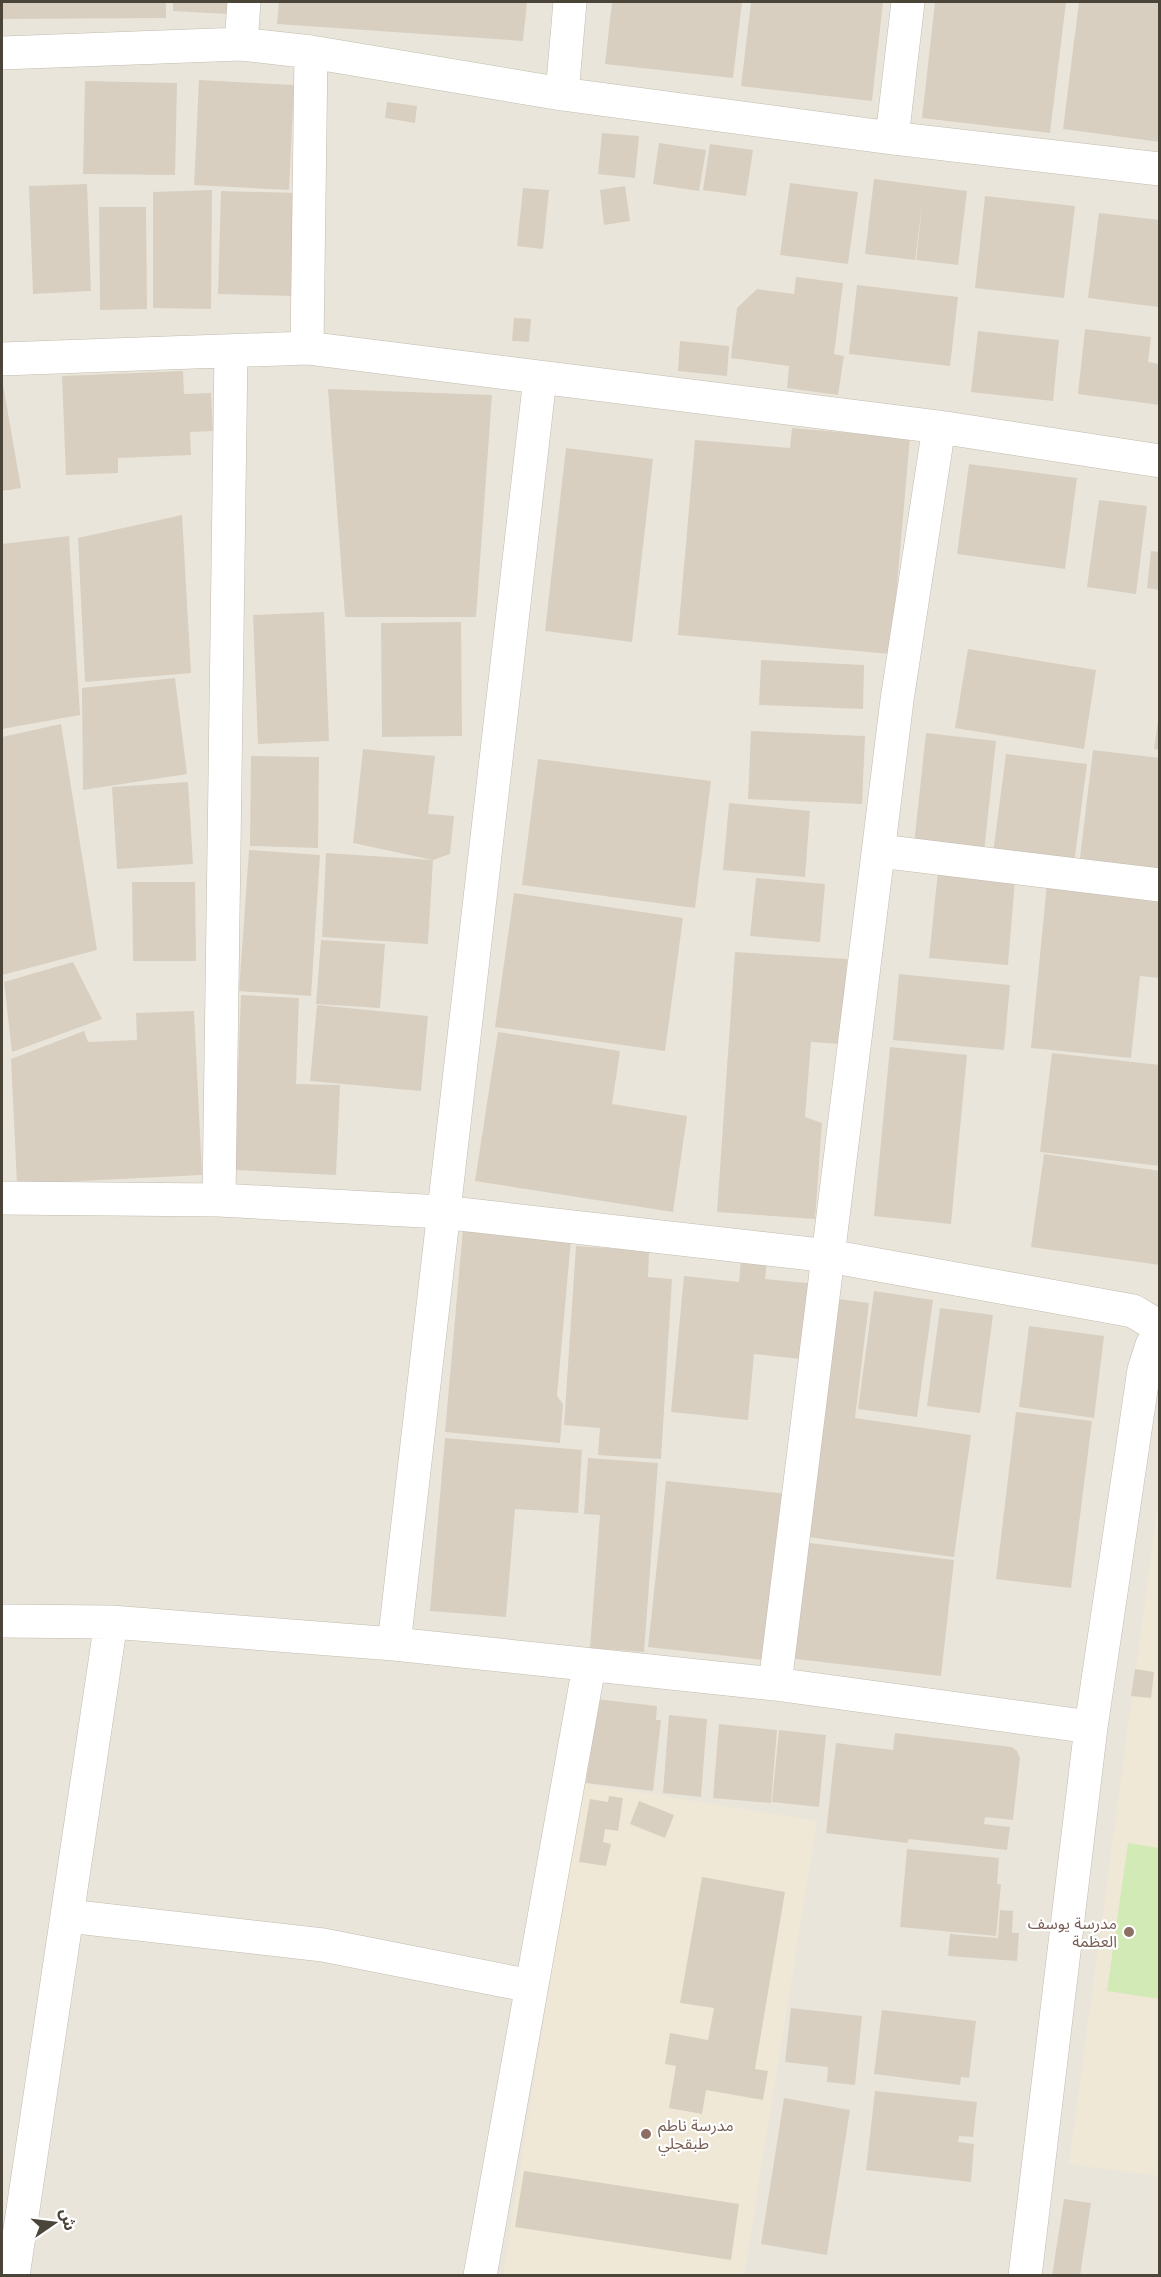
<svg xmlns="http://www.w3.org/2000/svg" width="1161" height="2277" viewBox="0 0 1161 2277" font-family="'PT Sans','Noto Sans Arabic',sans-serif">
  <rect width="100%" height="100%" fill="#f6f3ec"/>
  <path fill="#eae5da" d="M2,2H1159V2275H2Z"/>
  <path fill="#efe8d6" d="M1159,1498V2176L1069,2164Z
    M582,1783L817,1821L744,2275L503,2276Z"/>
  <path fill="#d2eab5" d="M1128,1843L1159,1848V1999L1107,1991Z"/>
  <path fill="#d8cfc1" d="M2,2H166V18L2,19Z
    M173,2H230L229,14L173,11Z
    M279,2H527L523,41L277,24Z
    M612,2H742L733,78L605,64Z
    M751,2H883L872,101L741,86Z
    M935,2H1066L1050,133L922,118Z
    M1079,2H1160V142L1063,129Z
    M199,80L294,85L289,190L194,185Z
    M85,81L177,83L175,175L83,174Z
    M387,102L417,106L415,123L385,118Z
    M602,133L639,136L635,178L598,174Z
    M659,143L706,150L699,191L653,184Z
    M710,144L753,150L746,196L703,190Z
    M874,179L967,191L958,265L916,260L923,199L915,260L865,254Z
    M790,183L858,192L848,264L780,255Z
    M87,184L91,291L33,294L29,186Z
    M625,186L630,221L604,225L600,190Z
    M523,188L549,190L543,249L517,246Z
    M212,190L211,309L153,308V192Z
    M221,191L298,193L295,296L218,294Z
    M985,196L1075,206L1064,298L975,288Z
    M99,207H146L147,309L100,310Z
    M1099,213L1160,220L1158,307L1088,298Z
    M796,277L843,283L834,354L844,356L838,395L787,388L789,366L731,358L737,308L757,289L794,294Z
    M857,285L958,297L950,366L849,354Z
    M514,318L531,319L529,342L512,341Z
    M1085,329L1151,337L1148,362L1160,364V405L1078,394Z
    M978,331L1059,340L1053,401L971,392Z
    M680,341L729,346L727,376L678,371Z
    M183,371L184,394L211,393L213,431L190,432L191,455L118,458V473L66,475L62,376Z
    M2,379L21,488L2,491Z
    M328,389L492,395L476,617H345Z
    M792,428L910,438L891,654L678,635L695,440L790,448Z
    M566,448L653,459L632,642L545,631Z
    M969,464L1077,478L1065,569L957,554Z
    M1099,500L1147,506L1136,594L1087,587Z
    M182,515L191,673L85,682L78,538Z
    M69,536L80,715L2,729V544Z
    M1151,551L1160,552V590L1147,588Z
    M324,612L329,741L258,744L253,615Z
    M461,622L462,736L382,737L381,623Z
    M968,649L1096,670L1084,749L955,728Z
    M761,660L864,665L863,709L759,705Z
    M175,678L187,774L83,790L82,688Z
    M1158,721H1160V750L1154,749Z
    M61,724L97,950L2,975V737Z
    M751,731L865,736L862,804L748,799Z
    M926,733L996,741L984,852L914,844Z
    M363,749L435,756L428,814L454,816L450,854L433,860L353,843Z
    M1093,750L1160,758V875L1079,866Z
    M1006,754L1087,764L1074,864L993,853Z
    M251,756L319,757L318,848L250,846Z
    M538,759L711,781L695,908L522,885Z
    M188,782L193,864L117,869L112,787Z
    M729,803L810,811L805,877L723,870Z
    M249,850L320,855L311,996L239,991Z
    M326,853L433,860L428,944L322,937Z
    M938,871L1015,879L1008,965L929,958Z
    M756,878L825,884L820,942L750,936Z
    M132,882H195L196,961H133Z
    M1047,883L1160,894V978L1140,976L1131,1058L1031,1048Z
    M514,893L683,918L665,1051L495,1027Z
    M321,940L385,944L380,1008L316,1004Z
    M735,952L847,959L842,1044L811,1042L805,1117L822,1123L815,1219L717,1212Z
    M73,962L102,1019L12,1052L4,982Z
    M899,974L1010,985L1004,1050L893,1040Z
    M241,995L299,998L296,1084L340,1085L336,1175L234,1170Z
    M317,1005L428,1016L421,1091L310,1081Z
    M194,1011L202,1175L17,1184L11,1059L84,1031L88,1042L137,1040L136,1013Z
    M498,1032L620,1051L612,1104L687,1116L673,1212L475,1181Z
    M890,1047L967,1055L951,1224L874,1216Z
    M1052,1053L1160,1065V1166L1040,1152Z
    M1044,1154L1160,1171V1265L1031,1247Z
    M463,1229L571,1239L557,1396L563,1404L560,1443L445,1432Z
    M576,1246L649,1251L648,1277L672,1279L661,1459L598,1455L600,1428L564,1425Z
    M741,1260L767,1262L765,1279L817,1284L809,1360L754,1354L748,1420L671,1412L684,1276L739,1282Z
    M874,1291L933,1300L917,1417L858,1409Z
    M832,1298L869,1303L855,1418L971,1435L954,1557L801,1536Z
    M940,1308L993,1315L980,1413L927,1406Z
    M1029,1326L1104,1336L1094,1418L1019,1407Z
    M1016,1412L1092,1421L1071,1588L996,1579Z
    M445,1438L582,1450L578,1513L515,1509L506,1617L430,1611Z
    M588,1458L658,1463L644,1652L590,1648L600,1515L584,1514Z
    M666,1481L789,1494L772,1661L648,1647Z
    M801,1542L954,1560L941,1676L788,1658Z
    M1135,1669L1154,1672L1151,1698L1131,1696Z
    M596,1699L657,1706L656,1720H661L653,1791L586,1783Z
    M669,1715L707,1719L701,1797L663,1793Z
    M719,1724L777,1730L771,1803L713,1798Z
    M779,1730L826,1735L819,1807L772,1802Z
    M895,1733L1012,1747L1017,1751L1020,1758L1013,1820L985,1817L984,1824L1010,1827L1007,1850L909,1839L907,1843L826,1833L836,1743L893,1750Z
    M609,1796L623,1798L618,1831L605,1829L603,1842L611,1844L606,1866L579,1862L590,1799L608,1802Z
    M639,1801L674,1815L665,1838L630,1824Z
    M907,1849L999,1858L997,1884H1001L996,1936L900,1927Z
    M702,1877L785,1892L755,2069L768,2071L763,2100L706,2090L702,2114L669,2108L676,2066L665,2064L670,2033L708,2040L714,2008L680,2003Z
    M1000,1910L1013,1911L1012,1933H1019L1017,1961L948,1956L950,1934L998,1938Z
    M791,2008L862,2016L855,2085L827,2082L828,2067L785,2062Z
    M882,2010L976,2021L969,2078L961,2077L960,2085L874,2074Z
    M875,2091L977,2102L973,2137L959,2136L958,2142L974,2144L971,2182L866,2170Z
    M784,2098L850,2110L827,2255L761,2244Z
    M524,2171L739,2204L731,2260L515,2227Z
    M1064,2199L1091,2203L1080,2276H1052Z"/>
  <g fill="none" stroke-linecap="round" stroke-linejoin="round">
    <g stroke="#c2bbae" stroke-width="34">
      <path id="street" d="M241,44L244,2
        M2,53L241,44L311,52L562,94L892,138L1160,169
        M562,94L570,2
        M892,138L908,2
        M307,348L311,52
        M2,359L307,348L939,427L1160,461
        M880,851L1160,885
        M2,1198L219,1200L442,1212L829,1256L1133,1311L1160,1327
        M219,1200L231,352
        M2,1621L111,1622L394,1644L775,1684L1091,1727
        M394,1644L540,378
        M775,1684L897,700L939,427
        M68,1916L323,1945L531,1986
        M13,2276L111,1622
        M480,2276L589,1666
        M1025,2276L1091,1727L1144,1370L1152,1345L1160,1337"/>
    </g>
    <use href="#street" stroke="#fff" stroke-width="33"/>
  </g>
  <g fill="#8d6e63" stroke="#fff" stroke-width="2">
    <circle cx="1129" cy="1932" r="6"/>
    <circle cx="646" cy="2134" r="6"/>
  </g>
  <g text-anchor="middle" stroke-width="4.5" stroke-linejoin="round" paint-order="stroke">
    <g font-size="16" fill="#785e54" stroke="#fff" text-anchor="end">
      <text x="1117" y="1929">مدرسة يوسف<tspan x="1117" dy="18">العظمة</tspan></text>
      <text x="658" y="2131" text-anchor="start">مدرسة ناطم<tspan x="658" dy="18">طبقجلي</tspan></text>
    </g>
  </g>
  <rect width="1161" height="2277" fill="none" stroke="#4b4439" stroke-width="6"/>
  <g transform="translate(54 2223) rotate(76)" stroke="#ffffff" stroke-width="4.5" paint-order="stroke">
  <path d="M0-4.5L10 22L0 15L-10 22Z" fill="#4b4439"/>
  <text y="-9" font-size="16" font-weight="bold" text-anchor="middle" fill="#4b4439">ش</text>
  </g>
</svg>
